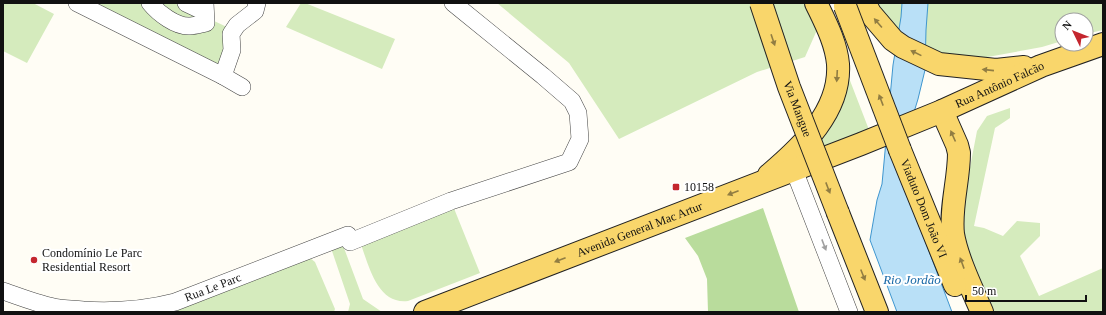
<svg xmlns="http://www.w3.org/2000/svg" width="1106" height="315" viewBox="0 0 1106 315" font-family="'Times New Roman',serif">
  <rect width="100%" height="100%" fill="#fffdf5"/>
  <path fill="#d5ebbd" d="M3,3H33L54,14L27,63L3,51Z
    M86,3H176L229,28L220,69Z
    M301,3H305L395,39L382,69L286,27Z
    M497,3H829L805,57L757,72L619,139L569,63Z
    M872,3H1103V30L1086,34V20H1062V41L1042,47L971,60L925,53L898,35Z
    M844,65L871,135L823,154L817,141Z
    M1010,108V118L995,128L974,226L984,228L1003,236L1017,221L1040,223V236L1020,256L1039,296L1103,268V312H987L957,235L977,131L987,116Z
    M449,196L480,273L408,301C376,305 368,262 359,239Z
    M341,245L344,248L363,299L382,312H348L350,304L332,251V249Z
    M310,258L315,262L335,309L334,312H164Z"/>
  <path fill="#b9dc9c" d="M763,208L799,312H708L707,279L698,256L685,238Z"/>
  <path fill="#b9e0f7" stroke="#3f96cf" d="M902,3H928L926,30L925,70L918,99L904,145V185L952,312H897L870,240L877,200L882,184L893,65L901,17Z"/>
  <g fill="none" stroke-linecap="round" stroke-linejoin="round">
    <g stroke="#444" stroke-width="18">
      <g id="minor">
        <path d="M77,3L223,76L242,87"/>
        <path d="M150,3C158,13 176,27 190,26C195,26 201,24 206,23L205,3"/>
        <path d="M186,3L205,12"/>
        <path d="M223,76L232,50L231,34L237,25L255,11L257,3"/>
        <path d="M794,170L849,312"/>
        <path d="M350,242L451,201L569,162L580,139L578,113L572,101L543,76L453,3"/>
        <path id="s1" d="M3,291C21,297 40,305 59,308C67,309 75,309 83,310C115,312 144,310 175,302L348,235"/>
      </g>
    </g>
    <g stroke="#222" stroke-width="24">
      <g id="major">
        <path d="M865,3L870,13L893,40L903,47L939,64L996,70L1024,67"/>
        <path d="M942,111L957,145L959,153C959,180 950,207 953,234C957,258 972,289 982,312"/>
        <path id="s2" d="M900,150L955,285"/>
        <path d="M769,175C802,147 841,111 838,64C836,42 825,22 816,3"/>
        <path d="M838,213L877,312"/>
        <path id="s3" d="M425,312L861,144L942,111L1041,66L1103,44"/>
      </g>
    </g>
    <use href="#minor" stroke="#fff" stroke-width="17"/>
    <use href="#major" stroke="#f9d66b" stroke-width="22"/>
    <g stroke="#222" stroke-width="24" stroke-linecap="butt">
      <g id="major-bridge">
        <path id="s4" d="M761,3L789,87L838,213"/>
        <path d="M845,6L900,150"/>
      </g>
    </g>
    <use href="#major-bridge" stroke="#f9d66b" stroke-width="22"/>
  </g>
  <defs><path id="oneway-solid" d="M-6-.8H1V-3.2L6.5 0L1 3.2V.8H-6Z"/></defs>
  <g fill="#917d42">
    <use href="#oneway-solid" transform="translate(878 23) rotate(-131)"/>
    <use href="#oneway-solid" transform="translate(773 40) rotate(71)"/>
    <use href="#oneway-solid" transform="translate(916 53) rotate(-154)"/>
    <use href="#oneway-solid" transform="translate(988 70) rotate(-174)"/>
    <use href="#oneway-solid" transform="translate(837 76) rotate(93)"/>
    <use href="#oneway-solid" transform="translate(881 100) rotate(-111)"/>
    <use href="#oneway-solid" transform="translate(953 136) rotate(-114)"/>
    <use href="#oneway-solid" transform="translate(828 188) rotate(69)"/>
    <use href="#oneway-solid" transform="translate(733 193) rotate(159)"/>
    <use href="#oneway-solid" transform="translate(560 260) rotate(159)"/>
    <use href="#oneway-solid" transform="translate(962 263) rotate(-110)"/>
    <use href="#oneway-solid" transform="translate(863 275) rotate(68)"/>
  </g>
  <use fill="#a0a0a0" href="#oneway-solid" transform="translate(824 245) rotate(69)"/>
  <g fill="#c4262e" stroke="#fff" stroke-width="1.5">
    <rect x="672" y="183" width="8" height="8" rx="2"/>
    <circle cx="34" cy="260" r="4"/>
  </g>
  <g text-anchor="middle" stroke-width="4" stroke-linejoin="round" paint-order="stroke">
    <g font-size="12" fill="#111" stroke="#fff">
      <text dy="4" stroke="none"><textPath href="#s3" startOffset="618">Rua Antônio Falcão</textPath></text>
      <text dy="4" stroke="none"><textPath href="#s4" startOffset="112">Via Mangue</textPath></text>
      <text dy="4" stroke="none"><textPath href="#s2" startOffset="63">Viaduto Dom João VI</textPath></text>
      <text dy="4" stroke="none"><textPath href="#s3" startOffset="230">Avenida General Mac Artur</textPath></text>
      <text dy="4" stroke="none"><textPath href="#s1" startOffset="216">Rua Le Parc</textPath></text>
    </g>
    <g font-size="12" fill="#111" stroke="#fff" text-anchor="start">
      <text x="684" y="191">10158</text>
      <text x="42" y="257">Condomínio Le Parc<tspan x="42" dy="14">Residential Resort</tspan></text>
    </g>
    <g font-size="13" font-style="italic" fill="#1768a6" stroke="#fff">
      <text x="912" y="284">Rio Jordão</text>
    </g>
  </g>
  <rect width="1106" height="315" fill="none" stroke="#111111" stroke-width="8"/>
  <g transform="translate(1074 32) rotate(313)"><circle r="19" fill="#ffffff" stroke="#a0a0a0"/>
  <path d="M0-3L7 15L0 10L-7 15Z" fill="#c4262e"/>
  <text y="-6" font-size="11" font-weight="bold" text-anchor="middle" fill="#111111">N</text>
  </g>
  <path d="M966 295v6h120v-6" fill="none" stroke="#111111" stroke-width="2"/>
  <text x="972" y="295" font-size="12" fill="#111111" stroke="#ffffff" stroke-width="3" paint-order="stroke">50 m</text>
</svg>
